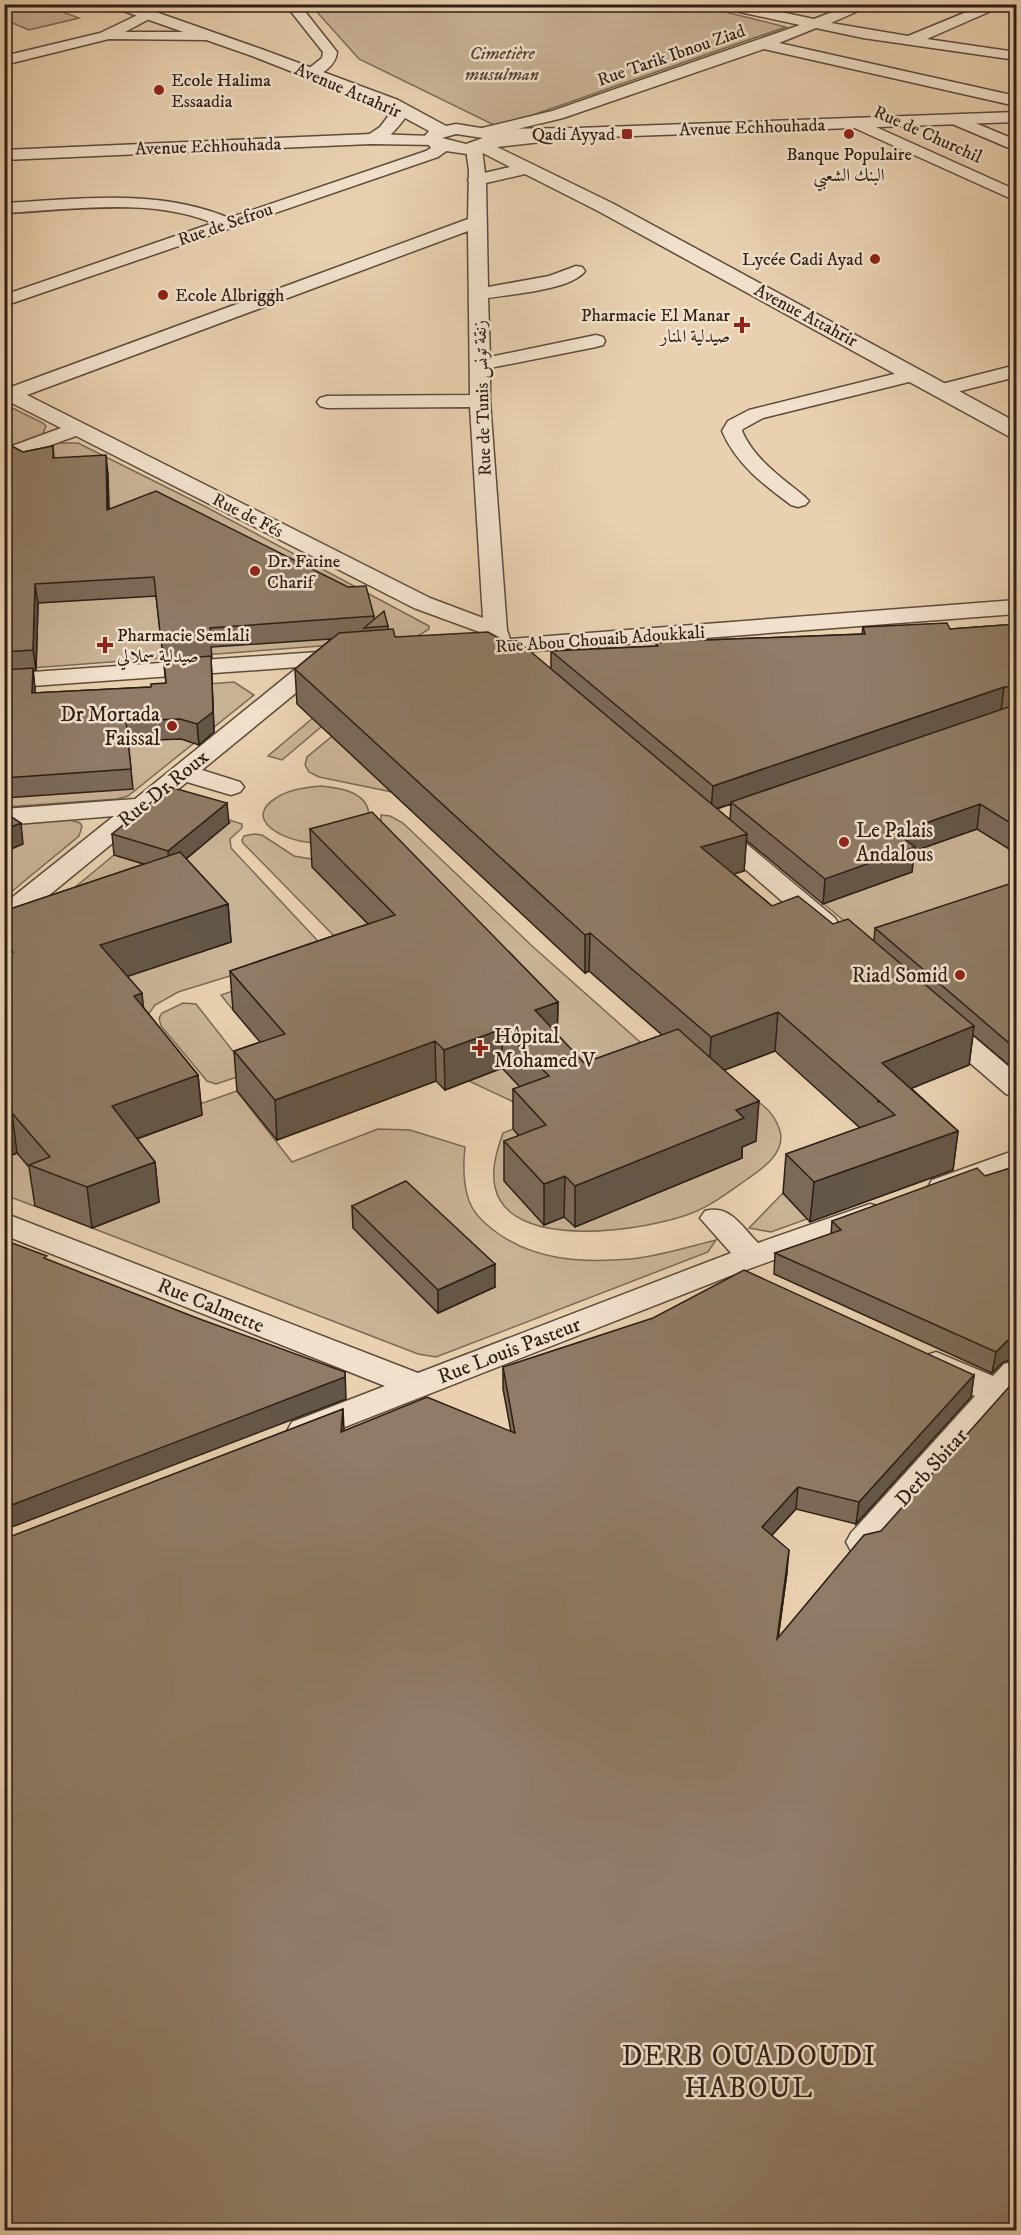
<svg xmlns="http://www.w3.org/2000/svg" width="1021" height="2235" viewBox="0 0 1021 2235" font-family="'IM FELL DW Pica',Amiri,serif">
  <rect width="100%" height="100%" fill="#e9d1b0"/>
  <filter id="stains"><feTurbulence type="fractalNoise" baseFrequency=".00333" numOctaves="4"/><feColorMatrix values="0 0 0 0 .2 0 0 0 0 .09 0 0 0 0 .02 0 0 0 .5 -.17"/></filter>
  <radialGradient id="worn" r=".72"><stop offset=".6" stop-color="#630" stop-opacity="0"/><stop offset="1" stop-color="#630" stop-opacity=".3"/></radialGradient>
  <path fill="#c9b396" stroke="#7b6856" stroke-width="1.5" d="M693,4L786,27L498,127L359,59L317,12L316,5Z
    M4,5H44L79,18L29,30L5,20Z
    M4,404L43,423L46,426L42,436L5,450Z
    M58,443H78L208,508L429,626V629L413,639L5,670V465Z
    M234,682L254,695L128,796L117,799L5,807V699Z
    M333,701L347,705L282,760L268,756Z
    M364,710L392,792L319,777L309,772L305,765L307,757Z
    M1016,731V904L876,947L725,823Z
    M321,786C341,788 370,792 369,818C355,825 339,836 323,842C317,844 307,842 300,841C279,837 244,818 276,798C289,789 305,788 321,786Z
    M201,811L242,824V828L230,839L231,848L317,940V943L305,953L178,992L155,1005L144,1020L5,945L114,855L170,872Z
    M381,815L390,816L403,823L531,945L649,1050L518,1104L469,1081L502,1068L382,839Z
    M67,819L80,823L82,826L79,836L5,897V824Z
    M254,834L262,835L294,856L329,862L410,968L233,1010L221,995L339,955L341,943L243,843L242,840L244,836Z
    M183,1003L196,1004L247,1069L243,1075L216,1084L207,1081L161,1026L159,1018L162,1013Z
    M723,1084C746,1095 772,1103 780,1131C786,1153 762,1169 746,1180C729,1192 712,1205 692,1213C649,1230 509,1253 495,1187C491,1169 497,1150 503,1133L513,1129Z
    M237,1091L292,1162L378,1129L410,1130L465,1147C463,1165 463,1184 469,1201C473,1212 483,1222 492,1229C532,1261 582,1263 631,1259C660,1256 688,1247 716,1240L708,1252L436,1357L418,1354L92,1228L159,1202L116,1146L201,1115L194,1106Z
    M17,1153L64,1193L34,1206L5,1195V1158Z
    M783,1193L807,1219L771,1232L749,1228Z"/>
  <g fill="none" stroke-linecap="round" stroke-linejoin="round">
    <g stroke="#5c4b3c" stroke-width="3">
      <path id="minor" d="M285,4H299L337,52C336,65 323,74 311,78L303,73L322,58L323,52Z
        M714,4H743L814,19L853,4H874L831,23L908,36L986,4H1007L927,39L1016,52V60L863,38L816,28L779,43L1016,96V106L764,49L563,118L484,137L476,132L478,129L552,111L800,25L721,8Z
        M148,10L155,14L153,17L125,32H208L215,36L208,40L109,39L4,65V56L100,33Z
        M956,115L1016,140V151L950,123L948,120L950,117Z
        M856,118L1016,190V201L850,126L848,123Z
        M371,134L432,136L438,138L440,141L438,144L444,142L452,147L438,157L4,306V295L213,223C149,197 72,210 4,213V203C80,199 158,188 229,218L426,151L436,145L371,144L4,160V150Z
        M474,143L482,148L486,182L488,287L549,276L576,266L582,267L585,271C571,290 511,294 488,298L490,357L596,335L603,337L605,341L603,345L596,347L490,368V401L507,630L510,639L1016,600V614L522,652L536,666L532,671C509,677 511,658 495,655C490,654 486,654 481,653L477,648L481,643L488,641L485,634L414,608L76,436L4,462V449L61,428L4,399V385L11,387L468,219L469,171L466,148ZM468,231L470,395L327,396L320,398L317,402L320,406L327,408L470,407L483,618L430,598L27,395Z
        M1016,365V377L941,396L934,394L931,390L934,386Z
        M914,369L921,371L924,375L921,379L763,418L743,429L742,431C755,460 781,477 805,497L809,501L805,505L798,507L791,505C763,484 736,464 722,431L728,421L749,410Z
        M346,650L354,652L358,657L354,662L330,665L202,770L240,782L244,787L240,792L231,795L187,782L14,924L4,926V904L114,816L4,825V809L135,799L298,667L4,688V674Z
        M715,822L724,825L835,918L839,924L835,930L825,932L815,930L706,835L702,830L706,825Z
        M941,1014L951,1017L1016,1073V1097L1006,1094L931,1029L927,1023L931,1017Z
        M1016,1150V1171L943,1197L932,1194L928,1187L932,1180Z
        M870,1204L881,1207L886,1214L881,1221L735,1274L304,1443L292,1440L287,1431L292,1422L385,1386L4,1235V1213L418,1373L731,1253L700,1218L705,1211C730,1204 742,1227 758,1243Z
        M936,1352L993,1376L1004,1364L1016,1361V1393L877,1551L864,1555L851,1551L846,1542L851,1533L975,1396L924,1372L919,1364L924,1356Z"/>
    </g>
    <g stroke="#5c4b3c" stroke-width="3">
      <path id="tertiary" d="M110,4H133L264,50L398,100L446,126L456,124L487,129L577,128L1016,112V122L577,138L497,147L612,203L1016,422V438L1008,436L598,211L525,174L477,185L471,184L468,180L471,176L510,167L479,151L467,154L432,149L423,138L429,131L405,118C395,131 383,147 365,143L362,139L380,127L392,111L252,56L112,7ZM456,134L483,138L466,144L442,138Z"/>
    </g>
    <use href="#minor" fill="#f1e1cc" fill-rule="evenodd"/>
    <use href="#tertiary" fill="#f1e1cc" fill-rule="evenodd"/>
  </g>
  <path fill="#7b6a58" stroke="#2d1e15" stroke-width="1.5" fill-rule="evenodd" d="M4,445L23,452L53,446L54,458L108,474L109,509L374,616V620L388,626V629L395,637L551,668V651L656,646V642L862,634L863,627L950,629L1017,624V846L1009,849L977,829L914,851L912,872L823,904L746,840L744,871L734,874L772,906L833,924L874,941L875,928L1017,883V1072L973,1035L969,1065L911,1088L958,1131L953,1170L810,1222L783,1193L786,1154L860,1128L775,1051L724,1070L756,1141L742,1147V1158L575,1227L564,1217L544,1225L504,1181V1141L519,1136L513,1129V1089L520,1087L502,1068L445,1090L436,1081L277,1140L237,1091L234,1051L260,1042L233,1010L230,971L368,924L312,867L310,829L558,1002L557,1035L584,1063L662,1035L589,971L585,973L297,704L295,669L331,639L211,647L212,658H211L214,732L199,745L181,739L128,741L133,789L4,798ZM156,596L166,683L151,687L35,693L33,670H36L38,603ZM731,804L730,820L717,809Z
    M229,823L186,859L228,904L231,942L127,976L143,1007L198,1075L202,1115L137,1139L155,1162L159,1202L92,1228L35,1206L29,1167L17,1153L4,1158V911L144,864L114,855L112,834Z
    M1017,1166V1360L1015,1359L1003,1362L992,1373L774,1274L775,1253L831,1234L832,1221L985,1176Z
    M352,1206L495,1287L438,1313L353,1228Z
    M503,1367L974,1375L971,1397L856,1524L796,1509L772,1535L787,1572L778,1638L881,1531L1017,2230L344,1431L511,1432L503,1389Z"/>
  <path fill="#645647" stroke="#2d1e15" stroke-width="1.5" d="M106,455L108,474L109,528L107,510Z
    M35,584L38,603L36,670L33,650Z
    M211,656L214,732L199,745L197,724Z
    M33,668L35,688V713L32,693Z
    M1004,687L1001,711L731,802V804L711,810L713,786Z
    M227,803L229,823L170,872L168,851Z
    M980,804L977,829L914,851L912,872L823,904L825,879L897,833Z
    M21,823L23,844L4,852V830Z
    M1017,823V846L1009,849L1012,824Z
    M747,834L744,871L699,884L701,847Z
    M228,904L231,942L105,984L100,945Z
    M590,933L589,971L585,973V935Z
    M142,993L146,1032L134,996Z
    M558,1002L557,1041L535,1010Z
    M778,1012L775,1051L709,1076L711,1037Z
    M974,1026L969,1065L878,1102L882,1063Z
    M502,1029V1068L445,1090L444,1050Z
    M435,1041L436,1081L277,1140L275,1100Z
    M198,1075L202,1115L116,1146L112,1106Z
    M759,1101L756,1141L742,1147V1158L575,1227V1186L736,1110Z
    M12,1113L17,1153L4,1158V1115Z
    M958,1131L953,1170L810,1222L814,1182Z
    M155,1162L159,1202L92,1228L87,1187Z
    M565,1176L564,1217L544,1225V1184Z
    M495,1264V1287L438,1313V1290Z
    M1017,1338L1015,1359L1003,1362L992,1373L996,1352L1007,1341Z
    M345,1372L346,1399L4,1530V1508Z
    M974,1375L971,1397L856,1524L859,1502Z
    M343,1409L344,1430L342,1453L341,1432Z
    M798,1487L796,1509L760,1548L762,1527Z
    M789,1550L787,1572L775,1661L777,1639Z"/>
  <path fill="#8f7b66" stroke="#2d1e15" stroke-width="1.5" d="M8,444L23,452L53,446V458L106,455L107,510L156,491L348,587L366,586L374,616L210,628V638L161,641L154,577L35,584L33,650L4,652V445Z
    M384,611L388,626L364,628Z
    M947,623L950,629L1017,624V687H1004L713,786L551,651L658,646L656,642L865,634L863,627Z
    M393,629L395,637L488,632L504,641H518L747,834L701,847L772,906L798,896L833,924L848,919L974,1026L882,1063L958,1131L814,1182L786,1154L895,1115L778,1012L711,1037L590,933L585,935L295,669L339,633Z
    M211,656L213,712L197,724L180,719L126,721L131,769L4,778V670L33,668L32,693L151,687V684L166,683L164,660Z
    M1017,704V823L1012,824L980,804L897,833L915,847L825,879L731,802Z
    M170,787L227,803L168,851L112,834Z
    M4,812L21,823L4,830Z
    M372,812L558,1002L535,1010L584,1063L678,1029L759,1101L736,1110L744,1118L575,1186L565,1176L544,1184L504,1141L546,1125L513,1089L549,1076L502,1029L444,1050L435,1041L275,1100L234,1051L285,1034L230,971L395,915L310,829Z
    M180,852L228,904L100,945L142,993L134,996L198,1075L112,1106L155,1162L87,1187L29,1165L50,1157L12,1113L4,1115V954L13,952L4,941V911Z
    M1015,882L1017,883V1050L875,928Z
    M1017,1166V1338L1007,1341L996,1352L775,1253L841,1230L832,1221L977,1168L985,1176Z
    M406,1181L495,1264L438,1290L352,1206Z
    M4,1240L47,1256L44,1258L197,1318L345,1372V1377L4,1508Z
    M744,1270L974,1375L859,1502L798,1487L762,1527L789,1550L777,1639L864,1535L881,1531L1017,1378V2230H4V1539L343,1409L341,1432L427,1397L515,1433L503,1367L653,1318Z"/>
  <g fill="#8f2418" stroke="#f1e1cc" stroke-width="2">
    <circle cx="159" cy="90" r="6"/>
    <rect x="621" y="128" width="12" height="12" rx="3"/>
    <circle cx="849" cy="134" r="6"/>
    <circle cx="875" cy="259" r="6"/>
    <circle cx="163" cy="295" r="6"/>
    <path d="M739 316h6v6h6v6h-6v6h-6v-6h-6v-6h6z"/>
    <circle cx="255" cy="571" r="6"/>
    <path d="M102 636h6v6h6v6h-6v6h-6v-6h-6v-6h6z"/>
    <circle cx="172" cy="726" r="6"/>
    <circle cx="844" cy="842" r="6"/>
    <circle cx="960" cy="975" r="6"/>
    <path d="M477 1039h6v6h6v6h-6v6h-6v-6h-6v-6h6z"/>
  </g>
  <g text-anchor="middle" stroke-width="5" stroke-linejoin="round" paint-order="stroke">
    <g font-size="18" font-style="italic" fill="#544335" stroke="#f1e1cc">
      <text x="502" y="59">Cimetière<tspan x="502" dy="21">musulman</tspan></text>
    </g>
    <g font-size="18" fill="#2d1e15" stroke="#f1e1cc">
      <text transform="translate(671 55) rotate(-19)" y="6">Rue Tarik Ibnou Ziad</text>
      <text transform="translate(348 90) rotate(23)" y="6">Avenue Attahrir</text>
      <text transform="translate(752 127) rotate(-2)" y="6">Avenue Echhouhada</text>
      <text transform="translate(928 134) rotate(24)" y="6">Rue de Churchil</text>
      <text transform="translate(208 146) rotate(-2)" y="6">Avenue Echhouhada</text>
      <text transform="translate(225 224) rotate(-19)" y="6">Rue de Sefrou</text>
      <text transform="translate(806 315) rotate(28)" y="6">Avenue Attahrir</text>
      <text transform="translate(482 398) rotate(-92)" y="6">Rue de Tunis زنقة تونس</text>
      <text transform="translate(248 515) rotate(27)" y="6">Rue de Fés</text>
      <text transform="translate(600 639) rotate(-4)" y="6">Rue Abou Chouaib Adoukkali</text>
    </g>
    <g font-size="18" fill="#2d1e15" stroke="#f1e1cc" text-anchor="start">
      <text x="171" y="86">Ecole Halima<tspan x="171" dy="21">Essaadia</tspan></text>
      <text x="615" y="140" text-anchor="end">Qadi Ayyad</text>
      <text x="849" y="160" text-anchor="middle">Banque Populaire<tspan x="849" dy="21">البنك الشعبي</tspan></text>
      <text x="863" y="265" text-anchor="end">Lycée Cadi Ayad</text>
      <text x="175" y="301">Ecole Albriggh</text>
      <text x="730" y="321" text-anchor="end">Pharmacie El Manar<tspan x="730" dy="21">صيدلية المنار</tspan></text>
      <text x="267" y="567">Dr. Fatine<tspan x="267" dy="21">Charif</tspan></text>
      <text x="117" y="641">Pharmacie Semlali<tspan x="117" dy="21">صيدلية سملالي</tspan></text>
    </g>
    <g font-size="21" fill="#2d1e15" stroke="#f1e1cc" text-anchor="end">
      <text x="160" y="721">Dr Mortada<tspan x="160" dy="24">Faissal</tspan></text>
      <text x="856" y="837" text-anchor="start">Le Palais<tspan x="856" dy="24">Andalous</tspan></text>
      <text x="948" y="982">Riad Somid</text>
      <text x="494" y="1043" text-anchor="start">Hôpital<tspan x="494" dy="24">Mohamed V</tspan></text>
    </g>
    <g font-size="21" fill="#2d1e15" stroke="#f1e1cc">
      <text transform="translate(163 788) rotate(-39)" y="7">Rue Dr Roux</text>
      <text transform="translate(211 1305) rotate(22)" y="7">Rue Calmette</text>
      <text transform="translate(509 1350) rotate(-21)" y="7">Rue Louis Pasteur</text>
      <text transform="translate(931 1467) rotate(-48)" y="7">Derb Sbitar</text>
    </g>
    <g font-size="28" letter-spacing="1.5" fill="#2d1e15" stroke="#f1e1cc">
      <text x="749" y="2065">DERB OUADOUDI<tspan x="749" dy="32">HABOUL</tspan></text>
    </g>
  </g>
  <rect width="1021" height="2235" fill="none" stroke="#e9d1b0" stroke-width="24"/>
  <rect x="6" y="6" width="1009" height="2223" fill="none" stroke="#2d1e15" stroke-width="3"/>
  <rect x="12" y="12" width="997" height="2211" fill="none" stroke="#2d1e15" stroke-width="1.5"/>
  <rect width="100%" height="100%" filter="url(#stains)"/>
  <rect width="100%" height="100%" fill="url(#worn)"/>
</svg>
